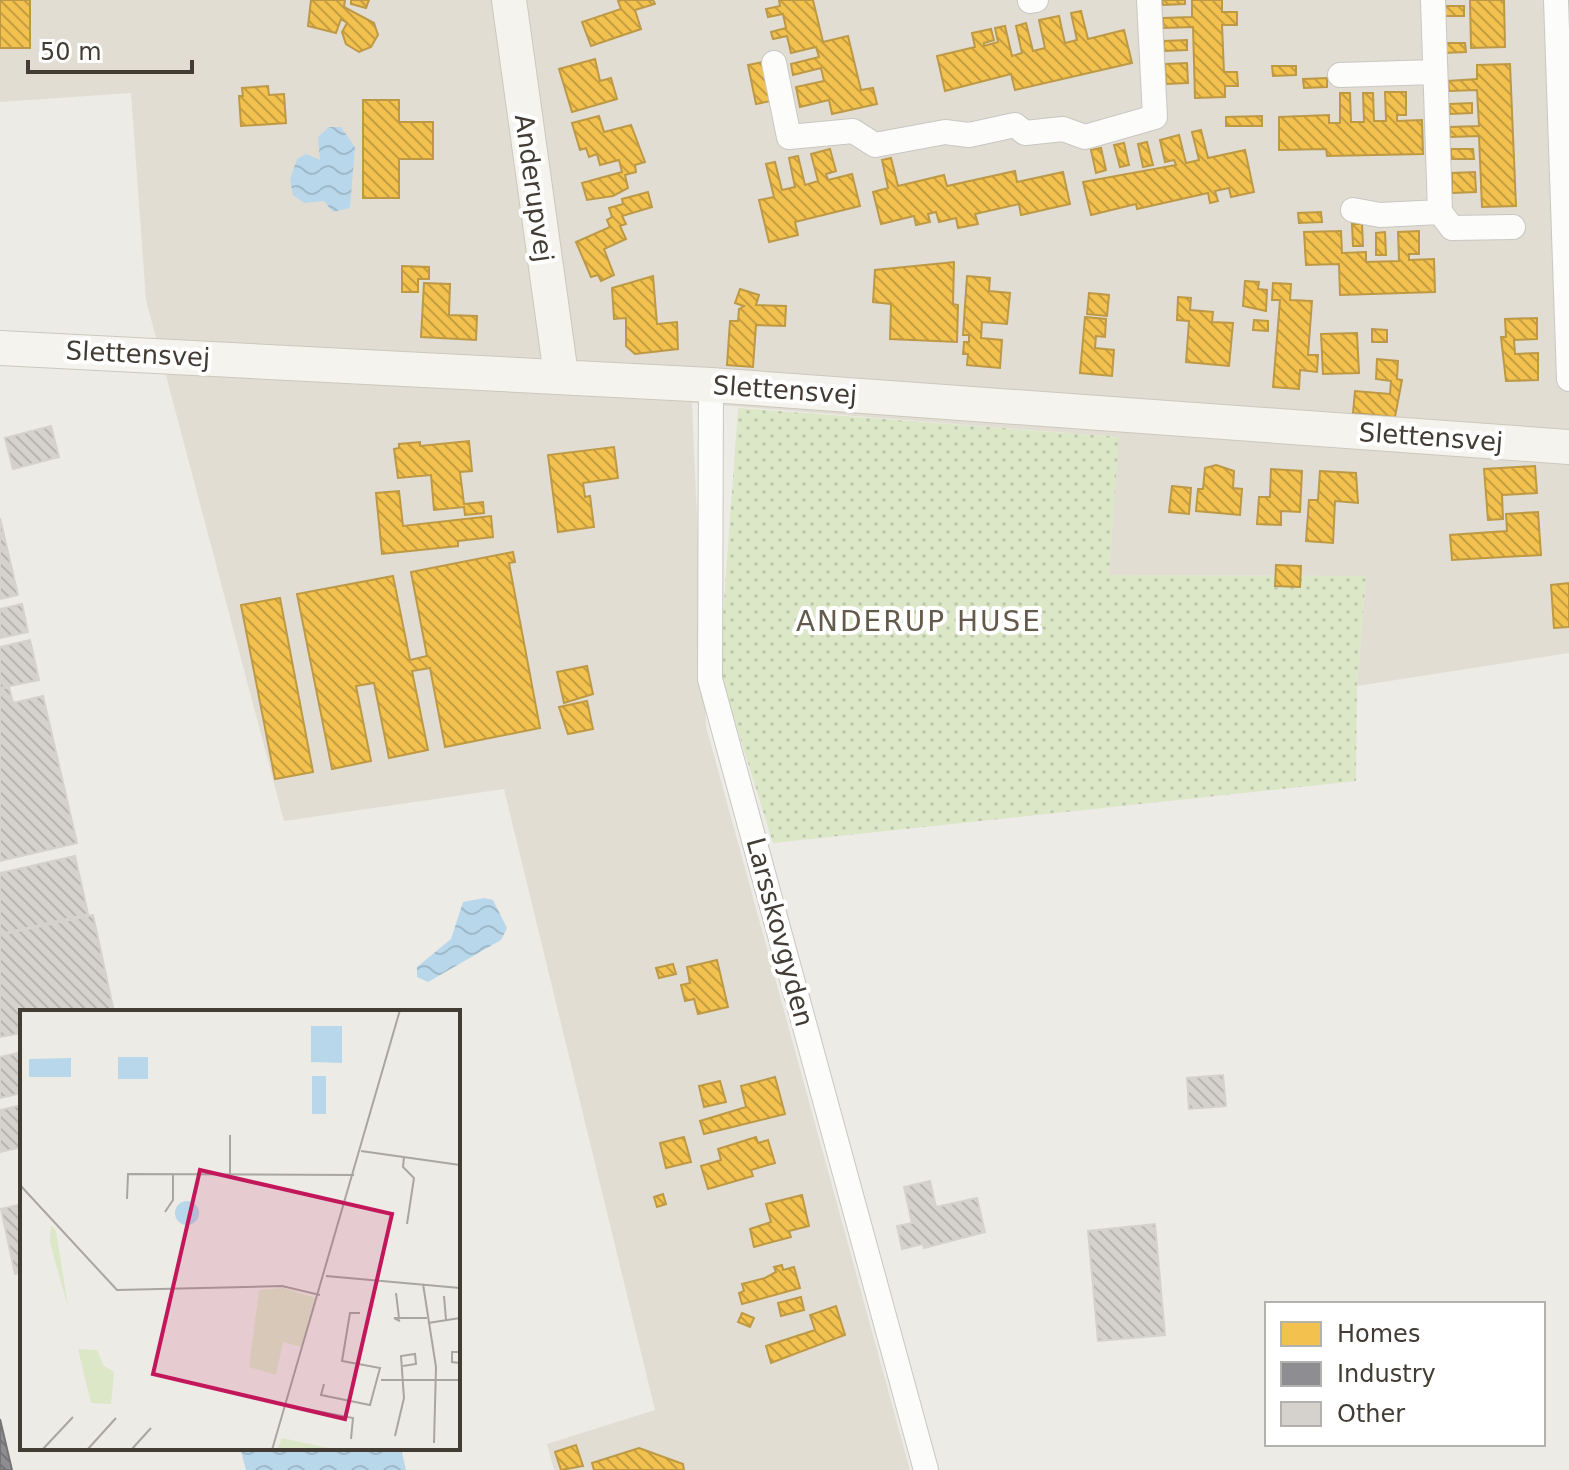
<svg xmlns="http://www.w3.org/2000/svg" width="1569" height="1470" viewBox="0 0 1569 1470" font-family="'DejaVu Sans',sans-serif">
  <defs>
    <pattern id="grass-dots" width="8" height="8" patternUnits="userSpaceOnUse" patternTransform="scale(2)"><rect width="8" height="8" fill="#dbe7c7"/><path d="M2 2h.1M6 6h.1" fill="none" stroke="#bdc7ac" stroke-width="1.8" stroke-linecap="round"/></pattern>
    <pattern id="water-waves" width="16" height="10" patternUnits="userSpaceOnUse" patternTransform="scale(2)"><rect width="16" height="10" fill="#b8d7ea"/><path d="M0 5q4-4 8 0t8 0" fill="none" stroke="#9fb9c9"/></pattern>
    <pattern id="homes-back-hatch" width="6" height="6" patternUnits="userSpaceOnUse" patternTransform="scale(2)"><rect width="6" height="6" fill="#f2c14e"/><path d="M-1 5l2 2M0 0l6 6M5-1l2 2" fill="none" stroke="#c69e42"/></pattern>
    <pattern id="industry-back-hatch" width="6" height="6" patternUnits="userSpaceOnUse" patternTransform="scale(2)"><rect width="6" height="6" fill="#8d8d92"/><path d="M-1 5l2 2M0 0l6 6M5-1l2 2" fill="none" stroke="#757478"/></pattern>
    <pattern id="building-back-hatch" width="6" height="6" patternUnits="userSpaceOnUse" patternTransform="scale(2)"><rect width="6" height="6" fill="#d5d2cd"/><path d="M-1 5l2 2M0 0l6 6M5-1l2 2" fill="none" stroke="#b8b5b1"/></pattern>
  </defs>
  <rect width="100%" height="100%" fill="#edebe6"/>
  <path fill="#e1ddd3" d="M0,0H1569V653L1357,686L1366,576L1109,575L1118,437L692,403L706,726L910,1470H554L547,1444L655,1410L504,789L284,821L146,300L131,93L0,102Z"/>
  <path fill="url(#grass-dots)" d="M738,408L1119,437L1109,575L1366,576L1357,686L1356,781L773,843L719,670Z"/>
  <path fill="url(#water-waves)" d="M329,127H341L355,147L350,208L333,212L324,201L304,203L293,195L290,179L297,159L306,154L320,160L318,137Z
    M484,898L493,900L507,928L501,940L428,982L417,977V967L451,939L463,902Z
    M240,1448H401L406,1470H246Z"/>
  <path fill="url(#homes-back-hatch)" stroke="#bd9946" stroke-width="2" d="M0,0H30V48H0Z
    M311,0H345L344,7L374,23L378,35L371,47L359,52L346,44L342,32L347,23L341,19L336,33L308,26Z
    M351,0H350H369L366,8L351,4Z
    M653,0L655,4L635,10L641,29L591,46L582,22L621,9L618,1L622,0Z
    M779,0H813L823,42L848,36L861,90L873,88L877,104L832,114L829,100L800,107L796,87L824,81L821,68L793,75L791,64L819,57L816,47L791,53L787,36L773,39L771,32L786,28L783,14L768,17L766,9L780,6Z
    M1162,0H1185V4L1163,5Z
    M1192,0H1222V12H1237V25H1222L1224,72H1237L1238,86H1225V97L1195,98L1193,27L1163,28V18L1192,17Z
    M1470,0H1504L1505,47L1471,48Z
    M1441,6H1464V16H1442Z
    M1081,11L1088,39L1124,30L1132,63L1015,90L1011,74L945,91L937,56L975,47L972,33L991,29L994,40L984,43V46L998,42L995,28L1005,26L1012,56L1022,53L1016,26L1026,23L1033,51L1045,48L1039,20L1059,16L1065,43L1077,40L1071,13Z
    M1187,40V50L1164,51V41Z
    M1443,43H1465L1466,52L1443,53Z
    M595,59L600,81L611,78L617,99L572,112L559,69Z
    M763,62L771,101L756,104L748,65Z
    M1187,63L1188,83L1166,84L1165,64Z
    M1510,64L1516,206L1482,207L1479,136L1450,137V127L1479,126L1477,90L1449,91L1448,81L1477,79V65Z
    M1272,66H1296V75L1273,76Z
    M1327,78V87L1304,88L1303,79Z
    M268,86L269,95L284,94L286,123L241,126L239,96H243L242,88Z
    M1385,92H1406V115H1397V121L1422,120L1423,154L1327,156L1326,149L1279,150V117L1329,115V123H1340V93H1350L1351,122H1364L1363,93H1373L1374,121H1386Z
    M363,100H399V122H433V159H399V198H363Z
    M1472,103V113L1450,114L1449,104Z
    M599,116L604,132L631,125L645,162L635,165L636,172L625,175L628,188L613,196L587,200L582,183L622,172L619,160L600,165L597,154L589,157L586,148L580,150L572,123Z
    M1262,116V126H1226V117Z
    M1201,130L1208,158L1245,150L1254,192L1231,197L1229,188L1215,191L1218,201L1210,203L1208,193L1137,209L1136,204L1091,215L1083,182L1176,165L1174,160L1165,162L1160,140L1179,135L1186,163L1199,160L1192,132Z
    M1147,142L1153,165L1143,167L1138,144Z
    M1124,143L1129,165L1120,167L1114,145Z
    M1101,148L1106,170L1096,173L1091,150Z
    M830,149L836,171L826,174L828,180L852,174L860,206L795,222L798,235L769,242L759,200L774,197L766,164L775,162L782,190L795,187L789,158L798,156L805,185L818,181L811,154Z
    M1451,149H1473L1474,159H1451Z
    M891,158L898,186L944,175L947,186L1015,171L1017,182L1063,172L1070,204L1021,215L1019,204L975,214L978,224L958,228L956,218L939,222L936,212L928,214L930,222L916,225L914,216L881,224L873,192L888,188L882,160Z
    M1475,172L1476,192L1452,193V173Z
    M648,192L652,207L622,216L626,224L620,226L626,239L604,249L614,275L601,281L598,275L591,277L576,242L610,227L607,220L612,217L609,208L623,204L622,199Z
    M1321,212L1322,222L1299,223L1298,213Z
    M1352,224H1362L1363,246H1353Z
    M1341,231L1342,253L1366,252V262L1399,261L1398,232L1419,231V254H1409V260L1434,259L1435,292L1340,295L1339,264L1306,265L1304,232Z
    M1385,232L1386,255H1376V233Z
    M954,262L953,304L958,305L957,342L890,339L891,304L873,302L875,270Z
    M402,266L429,267V279H418V292H402Z
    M653,276L657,324L677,322L678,349L635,354L626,346V318L614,319L612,288Z
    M967,276L990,278L989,291L1010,293L1007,324L982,322L981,338L1002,340L1000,368L967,365L968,354H963L964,342H969V335H963Z
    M1245,281L1259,282L1258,289L1267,290L1266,311L1243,306Z
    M424,283L450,284L449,315L477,316L476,340L421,337Z
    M1273,283L1291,284L1290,300L1312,301L1308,355H1318L1317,372L1300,370L1299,389L1273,387L1280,300H1272Z
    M740,289L759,295L756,305L786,306L785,326L756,325L753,367L727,365L730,321H738L739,309L744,306L735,303Z
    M1089,293L1109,295L1107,316L1087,314Z
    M1178,297L1191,298L1190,310L1213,312L1212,322L1233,323L1229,366L1186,362L1189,321L1177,320Z
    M1085,317L1106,319L1105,337L1096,336L1095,348L1114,350L1112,376L1080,373Z
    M1537,318V339L1514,340L1515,354L1538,353V380L1506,381L1501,337H1506L1505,319Z
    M1254,320L1268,321V331L1253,330Z
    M1372,329L1387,330V342H1372Z
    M1357,333L1359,373L1323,374L1321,334Z
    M1377,359L1398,361L1397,379L1402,380L1395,417L1353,413L1355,391L1390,394L1391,381L1376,379Z
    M469,441L472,471L460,472L464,504L483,502L484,513L465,515L464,507L434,510L431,475L398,478L394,449L399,448V444L420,442V446Z
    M614,447L618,478L583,483L585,497L590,496L594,527L558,532L548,455Z
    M1216,465L1234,471L1233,488L1242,489L1240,515L1196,511L1198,489H1203L1205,468Z
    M1535,466L1537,493L1502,495L1503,519L1488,520L1484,469Z
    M1271,469L1302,471L1300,512L1281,511V525L1257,524L1259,497H1270Z
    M1320,471L1356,473L1358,503L1335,501L1333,543L1306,541L1309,500H1318Z
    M1172,486L1191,488L1189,514L1169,512Z
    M399,491L403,526L491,516L493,537L458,541V546L382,554L376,493Z
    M1538,512L1541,555L1452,560L1450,535L1507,531L1506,514Z
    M513,552L515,562L509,563L540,728L445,747L430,668L412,671L428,750L389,758L374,683L356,686L371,761L332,769L297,594L393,576L410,660L427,656L411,572Z
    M1276,565L1301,566L1300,587L1275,586Z
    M1569,583V627L1554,628L1551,585Z
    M280,598L313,772L275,779L241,605Z
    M587,666L593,694L564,703L557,672Z
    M587,701L593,729L568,734L559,707Z
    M717,960L728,1007L698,1014L694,999L685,1001L681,985L690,983L687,967Z
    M673,964L676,974L659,978L656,968Z
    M775,1077L785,1114L704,1134L700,1121L746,1107L741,1086Z
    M720,1081L726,1102L704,1107L699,1086Z
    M684,1137L691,1162L666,1168L660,1143Z
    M756,1137L758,1143L768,1140L775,1163L751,1170L753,1176L708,1189L701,1166L721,1160L718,1149Z
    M663,1194L666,1204L657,1207L654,1197Z
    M802,1195L809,1226L789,1231L791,1237L754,1247L750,1229L771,1222L766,1204Z
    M782,1265L783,1270L794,1267L800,1288L742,1304L739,1293L744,1291L742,1284L765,1278L776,1272L774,1267Z
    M801,1297L804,1310L781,1316L778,1303Z
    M836,1306L845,1335L771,1363L766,1346L815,1330L810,1315Z
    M742,1313L754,1318L750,1327L738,1322Z
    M576,1445L583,1466L561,1470L555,1452Z
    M639,1448L683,1464L684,1470H594L592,1463Z"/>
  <path fill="url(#industry-back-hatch)" stroke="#767576" stroke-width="2" d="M0,1419L12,1470H0Z"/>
  <path fill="url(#building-back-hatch)" stroke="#d5d2cc" stroke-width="2" d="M51,426L59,457L13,469L5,438Z
    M0,518L18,595L0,599Z
    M22,604L28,632L0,638V609Z
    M30,640L39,680L0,688V647Z
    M9,687L13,703L43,696L77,843L0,861V689Z
    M75,856L88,914L0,934V873Z
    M93,915L114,1012H22V1033L0,1037V935Z
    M22,1052V1093L0,1098V1057Z
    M1223,1075L1226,1106L1189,1109L1187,1078Z
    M22,1105V1147L0,1152V1110Z
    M930,1181L936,1207L977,1198L985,1232L924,1248L923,1244L902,1249L897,1226L912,1223L904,1187Z
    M22,1204V1273L15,1274L1,1209Z
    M1155,1224L1165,1335L1098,1341L1088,1231Z"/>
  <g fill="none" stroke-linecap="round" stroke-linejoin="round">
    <g stroke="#c9c7c2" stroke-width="26">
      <path id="street" d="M1556,0L1569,379
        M1030,1L1036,0
        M774,63L789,137L853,131L875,145L945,132L969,135L1015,125L1025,133L1063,129L1085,137L1155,117L1149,0
        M1340,75L1435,72
        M1353,210L1380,215L1440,212L1433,0
        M1440,212L1452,228L1513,227
        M711,385L710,679L926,1470"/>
    </g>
    <g stroke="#ccc8be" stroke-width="36">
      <path id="secondary" d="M509,0L561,375
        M0,348L711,385L1569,447"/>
    </g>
    <use href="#street" stroke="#fcfcfb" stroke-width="24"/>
    <use href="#secondary" stroke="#f5f3ed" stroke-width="34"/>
  </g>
  <g text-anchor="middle" stroke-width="8" stroke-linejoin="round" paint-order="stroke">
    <g font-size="26" fill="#423c34" stroke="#fff">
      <text transform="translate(534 188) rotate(82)" y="9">Anderupvej</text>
      <text transform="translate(138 354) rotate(3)" y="9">Slettensvej</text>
      <text transform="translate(785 390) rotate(4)" y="9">Slettensvej</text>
      <text transform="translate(1431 437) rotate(4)" y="9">Slettensvej</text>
      <text transform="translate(780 932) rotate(75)" y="9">Larsskovgyden</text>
    </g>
    <g font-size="28" letter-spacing="2" fill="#645a4c" stroke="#fff">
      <text x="919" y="631">ANDERUP HUSE</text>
    </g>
  </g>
  <g transform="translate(20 1010)">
    <rect width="440" height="440" fill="#edebe6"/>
    <path d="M263,278L296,288L281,337L263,332L256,365L229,357L239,280ZM58,339L77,340L84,356L94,362L91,394L71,393Z" fill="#dbe7c7"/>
    <path d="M31,215L36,221L48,297L30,233ZM262,428L318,440H257Z" fill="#dbe7c7"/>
    <path d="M291,16H322V53L291,52ZM98,47H128V69H98ZM51,48V67H9V49ZM292,66H306V104H292ZM155 203a12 12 0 1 1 24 0a12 12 0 1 1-24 0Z" fill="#b8d7ea"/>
    <path fill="none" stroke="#a9a59f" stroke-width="2" d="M210,125V164M341,141L440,155M384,147L383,157L394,168L387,214M0,175L97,280L262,276L300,285M107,189L108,164L334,165M145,202L153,190V164M306,266L440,278M403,274L416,357L414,433M376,283L379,308M424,286L426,310M380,311L374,308H407M408,313L440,308M440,342H432V352L440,353M361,370H440M304,374L301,385L350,395L360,358L322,351L330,303H340M266,395L333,408L331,429M375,426L384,388L381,346L395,344L396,354L383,356M22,440L53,407M67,440L96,408M111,440L131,418M252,440L380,0"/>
    <path fill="#c2185b" fill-opacity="0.15" stroke="#c2185b" stroke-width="4" d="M180,160L372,204L325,409L133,364Z"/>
    <rect width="440" height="440" fill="none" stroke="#423c34" stroke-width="4"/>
  </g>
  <rect x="1265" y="1302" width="280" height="144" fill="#ffffff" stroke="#b3b1ae" stroke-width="2"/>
  <rect x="1281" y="1322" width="40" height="24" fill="#f2c14e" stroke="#b3b1ae" stroke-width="2"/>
  <text x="1337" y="1342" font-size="24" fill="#423c34">Homes</text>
  <rect x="1281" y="1362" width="40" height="24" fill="#8d8d92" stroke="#b3b1ae" stroke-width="2"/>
  <text x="1337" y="1382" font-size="24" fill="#423c34">Industry</text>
  <rect x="1281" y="1402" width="40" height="24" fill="#d5d2cd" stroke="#b3b1ae" stroke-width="2"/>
  <text x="1337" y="1422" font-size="24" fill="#423c34">Other</text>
  <path d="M28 60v12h164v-12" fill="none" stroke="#423c34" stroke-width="4"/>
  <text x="40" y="60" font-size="24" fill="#423c34" stroke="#ffffff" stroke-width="6" paint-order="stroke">50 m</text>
</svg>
